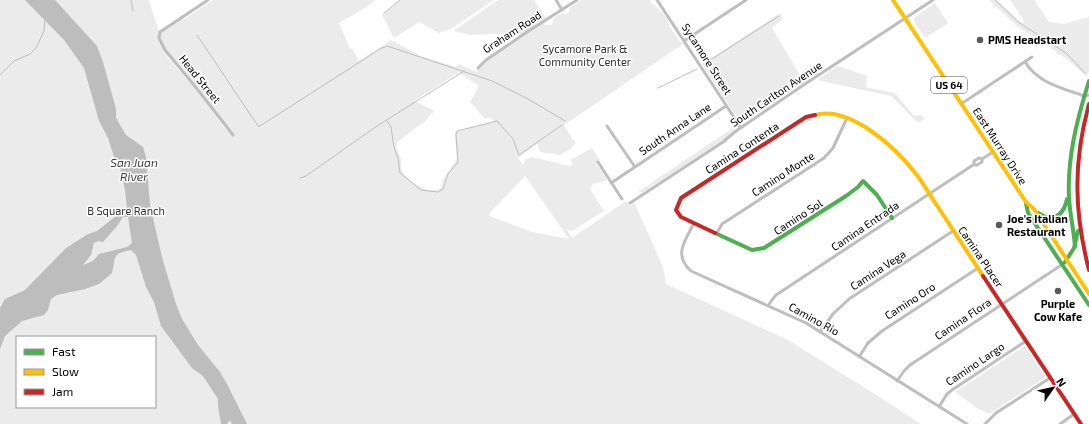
<svg xmlns="http://www.w3.org/2000/svg" width="1089" height="424" viewBox="0 0 1089 424" font-family="'Exo 2',sans-serif">
  <rect width="100%" height="100%" fill="#fff"/>
  <path fill="#ebebeb" fill-rule="evenodd" d="M0,0H149L159,32L181,17L183,20L213,0H376L360,11L339,23L350,49L352,48L359,61L391,40L421,56L456,67L459,64L477,72L478,69L483,63L528,32L543,23L545,25H550L552,24L554,18L562,13L567,14L569,12L570,7L581,0H651L650,1L652,4H654L661,12H662L669,22L668,24L680,42H682L683,44L564,125L573,140L576,142L572,148L560,155L540,152L537,144L518,158L523,165L526,159L532,157L570,166L573,164L570,160L592,148L600,160L596,163L607,179L605,181L593,184L590,189L604,211L572,231L566,229L572,238L626,201L631,206L634,202L663,267L666,284L788,340L878,396L921,424H0ZM161,38C166,56 187,74 199,88C209,101 219,115 229,128L231,135C219,122 209,106 197,91C188,79 161,54 159,40ZM459,72L479,86L470,102L484,118H491L494,121L455,132V136L457,159L443,179L441,188C429,196 407,181 402,170C400,167 401,164 401,160C400,154 395,149 397,142L429,118L428,117L435,111L414,101ZM525,176L569,239L532,232L489,216V214ZM17,337H155V407H17Z
    M400,0H494L451,29L439,33L419,22L394,38L382,15Z
    M498,0H534L546,18L521,35L518,33L471,35L453,31Z
    M989,0H997L1022,23L1024,21L1010,0H1034L1049,22L1064,24L1089,17V71L1087,77L1067,59L1017,26Z
    M935,3L948,23L925,38L914,21V18Z
    M780,13L783,19L772,28L804,82L741,124L702,64Z
    M838,66L867,76L866,87L895,93L913,115L916,116L921,115L925,119L918,123L891,96L817,80Z
    M735,124L734,130L726,138L643,192H638L733,128Z
    M1025,346L1046,377L989,414L977,408L955,392Z"/>
  <path fill="#bdbdbd" fill-rule="evenodd" d="M25,0H55L97,46L103,62L116,109V118L126,135L143,147L146,157L150,205L162,257L176,304L182,319L198,345L220,372L227,384L247,424H232L230,420L227,424H221C220,415 217,407 218,399L203,376L192,368L161,326L154,302L146,287L136,255L131,250C112,254 116,255 112,273L99,284L85,289L57,295L51,299L48,310L44,315L22,321L5,336L0,349V308L5,299L25,290L66,248L88,234L97,231L116,216L119,211L127,208L125,190L119,163L114,157L108,138L99,121L84,68L64,40ZM123,217H128L132,243L127,247L99,254L93,261L83,265L91,255L94,243L98,241L103,242L117,226Z"/>
  <g fill="none" stroke-linecap="round" stroke-linejoin="round">
    <path stroke="#bdbdbd" stroke-width="1" d="M131,0L133,11
      M995,0L1018,22L1066,53L1085,73
      M384,13L400,0
      M197,35L258,126H260L380,49L387,46L492,81L530,100L565,121
      M704,64L779,16
      M0,75L14,61L30,54L36,48L44,31L45,20
      M658,88L697,69
      M387,121L391,127L394,147L398,158L400,173L421,190L438,192L443,189L448,174L458,162L456,135L457,131L497,121L513,139L519,155L562,125
      M300,178L306,176L374,128L464,71"/>
    <path stroke="#bebebe" stroke-width="3" d="M208,0L160,32L159,38L165,50L198,90L233,135
      M556,0L562,10
      M657,0L741,128
      M684,41L746,0
      M1025,62C1038,83 1062,88 1084,96L1089,95
      M478,68L486,60L527,32L577,0
      M961,104L1032,57
      M607,126L635,167L726,106
      M598,162L622,199
      M974,165V161L979,158L982,159
      M611,183L635,167
      M630,203L723,142L736,131L808,82L933,0
      M694,223C685,241 673,255 691,271L806,323L967,424
      M717,233L722,224L824,158L833,148L847,118
      M768,306L772,300L776,295L973,165H977L982,162V159L993,152
      M820,332L833,314L849,299L953,231
      M859,357L868,343L882,331L978,268
      M897,381L904,371L910,365L1063,264
      M939,407L947,394L952,390L1026,341
      M985,424L996,413L1050,378
      M1060,424L1074,414"/>
    <path stroke="#4caf50" stroke-width="4" d="M1026,203L1028,213L1089,305
      M1038,213L1048,218C1060,218 1065,209 1067,199
      M715,233L752,250L764,248L846,196L858,187L863,181L877,195L892,218
      M1075,247C1074,231 1070,215 1069,198C1067,158 1077,119 1089,81
      M1065,262L1074,248L1078,231"/>
    <path stroke="#ffc107" stroke-width="4" d="M893,0L1026,202L1034,209L1089,294
      M815,115C850,105 896,148 916,174C924,184 930,196 938,207C953,230 968,253 983,276"/>
    <path stroke="#c62828" stroke-width="4" d="M1089,104C1073,162 1074,212 1089,270
      M715,233L681,217L676,210L681,198L806,117L815,115
      M983,276L1081,424"/>
  </g>
  <g fill="#595959" stroke="#fff" stroke-width="1.5">
    <circle cx="980" cy="40" r="4"/>
    <circle cx="999" cy="225" r="4"/>
    <circle cx="1058" cy="291" r="4"/>
  </g>
  <g text-anchor="middle" stroke-width="3" stroke-linejoin="round" paint-order="stroke">
    <rect fill="#fff" stroke="#4c4c4c" stroke-width="1" x="931" y="77" width="36" height="16" rx="3"/>
    <g font-size="10" font-weight="bold" fill="#000">
      <text x="949" y="89">US 64</text>
    </g>
    <g font-size="11" fill="#000" stroke="#fff">
      <text transform="translate(512 32) rotate(-33)" y="4">Graham Road</text>
      <text transform="translate(707 59) rotate(57)" y="4">Sycamore Street</text>
      <text transform="translate(200 79) rotate(51)" y="4">Head Street</text>
      <text transform="translate(776 94) rotate(-34)" y="4">South Carlton Avenue</text>
      <text transform="translate(675 129) rotate(-34)" y="4">South Anna Lane</text>
      <text transform="translate(1000 146) rotate(57)" y="4">East Murray Drive</text>
      <text transform="translate(742 148) rotate(-33)" y="4">Camina Contenta</text>
      <text transform="translate(783 174) rotate(-33)" y="4">Camino Monte</text>
      <text transform="translate(798 217) rotate(-33)" y="4">Camino Sol</text>
      <text transform="translate(865 226) rotate(-34)" y="4">Camina Entrada</text>
      <text transform="translate(981 257) rotate(56)" y="4">Camina Placer</text>
      <text transform="translate(878 270) rotate(-33)" y="4">Camina Vega</text>
      <text transform="translate(910 301) rotate(-33)" y="4">Camino Oro</text>
      <text transform="translate(814 319) rotate(29)" y="4">Camino Rio</text>
      <text transform="translate(963 319) rotate(-34)" y="4">Camina Flora</text>
      <text transform="translate(975 364) rotate(-34)" y="4">Camino Largo</text>
    </g>
    <g font-size="11" font-weight="bold" fill="#000" stroke="#fff" text-anchor="start">
      <text x="988" y="44">PMS Headstart</text>
      <text x="1007" y="223">Joe's Italian<tspan x="1007" dy="13">Restaurant</tspan></text>
      <text x="1058" y="308" text-anchor="middle">Purple<tspan x="1058" dy="13">Cow Kafe</tspan></text>
    </g>
    <g font-size="11" fill="#313131" stroke="#fff">
      <text x="585" y="53">Sycamore Park &amp;<tspan x="585" dy="13">Community Center</tspan></text>
      <text x="126" y="215">B Square Ranch</text>
    </g>
    <g font-size="12" font-style="italic" fill="#424242" stroke="#fff">
      <text x="134" y="167">San Juan<tspan x="134" dy="14">River</tspan></text>
    </g>
  </g>
  <rect x="16" y="336" width="140" height="72" fill="#ffffff" stroke="#999999"/>
  <rect x="24" y="349" width="20" height="6" fill="#4caf50" stroke="#999999"/>
  <text x="52" y="356" font-size="12" fill="#000000">Fast</text>
  <rect x="24" y="369" width="20" height="6" fill="#ffc107" stroke="#999999"/>
  <text x="52" y="376" font-size="12" fill="#000000">Slow</text>
  <rect x="24" y="389" width="20" height="6" fill="#c62828" stroke="#999999"/>
  <text x="52" y="396" font-size="12" fill="#000000">Jam</text>
  <g transform="translate(1053 388) rotate(56)" stroke="#ffffff" stroke-width="3" paint-order="stroke">
  <path d="M0-3L7 15L0 10L-7 15Z" fill="#000000"/>
  <text y="-6" font-size="11" font-weight="bold" text-anchor="middle" fill="#000000">N</text>
  </g>
</svg>
